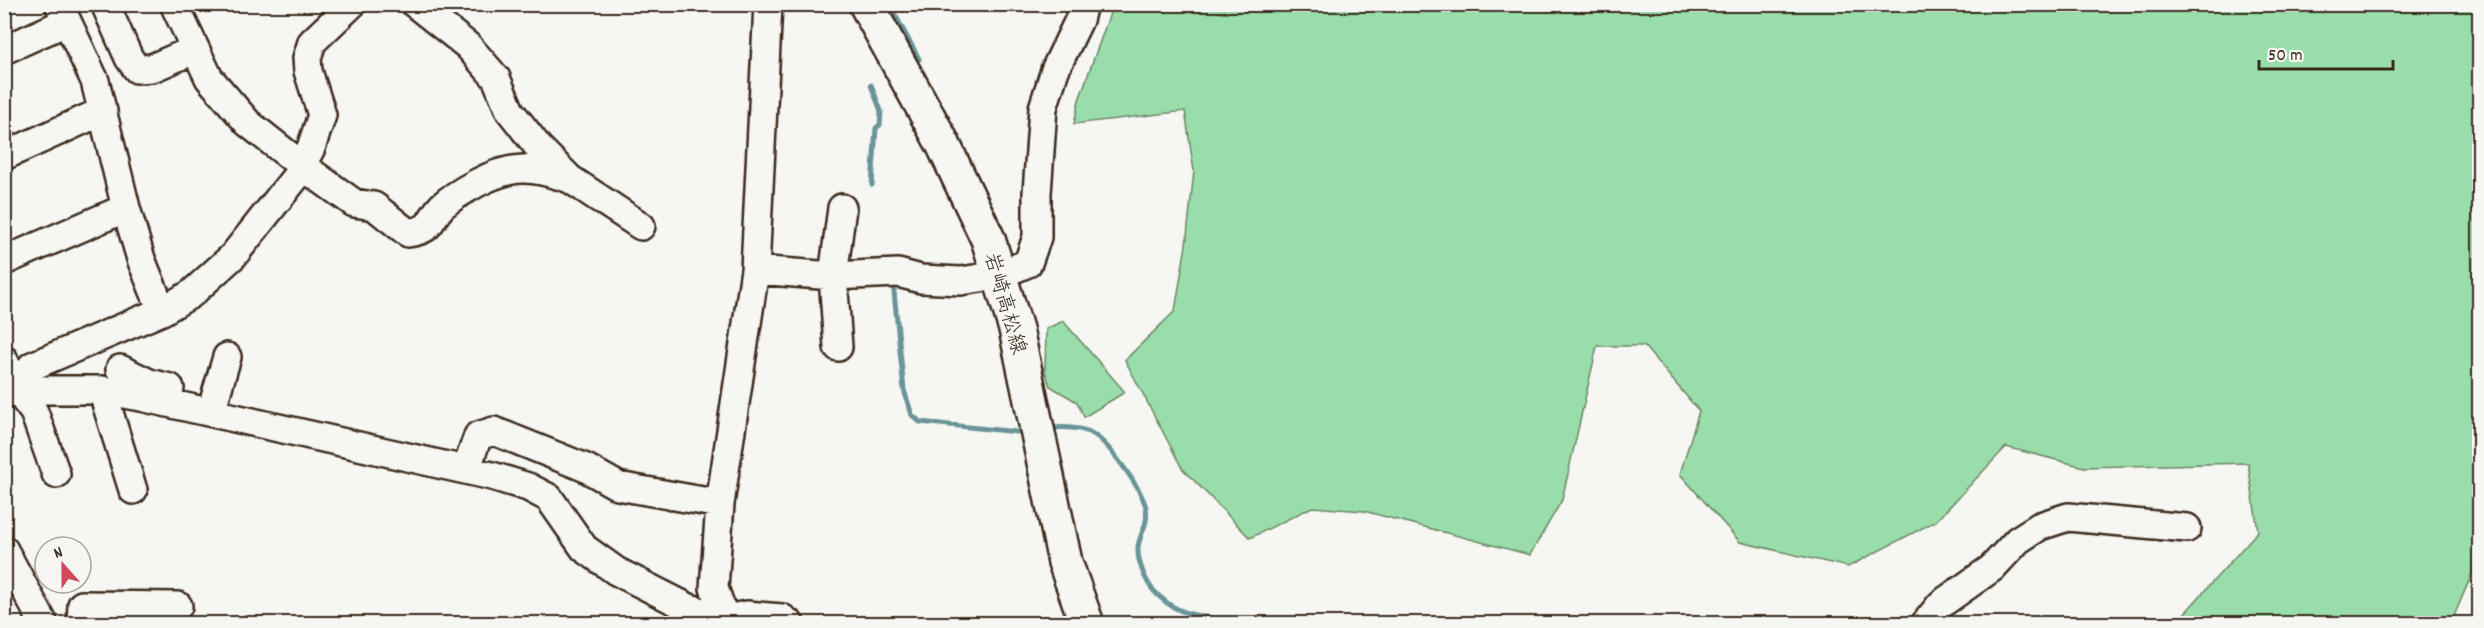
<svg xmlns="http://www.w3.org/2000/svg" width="2484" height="628" viewBox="0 0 2484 628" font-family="Dekko,'Klee One',sans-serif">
  <rect width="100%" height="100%" fill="#f6f6f2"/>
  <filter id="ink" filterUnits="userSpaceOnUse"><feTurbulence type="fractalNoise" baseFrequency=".0167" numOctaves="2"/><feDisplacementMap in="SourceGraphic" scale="12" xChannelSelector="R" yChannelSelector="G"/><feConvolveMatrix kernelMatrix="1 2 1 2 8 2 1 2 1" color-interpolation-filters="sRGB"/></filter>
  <g filter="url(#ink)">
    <path fill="#99deaa" stroke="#6a8464" stroke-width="1.5" d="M1113,5H2479L2480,555L2451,623H2176L2258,531L2248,463L2084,467L2006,447L1936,521L1848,567L1740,542L1680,474L1699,411L1644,346H1597L1562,500L1530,555L1364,511L1312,507L1250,538L1182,468L1125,360L1175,311L1186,245L1194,171L1185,111L1074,124L1079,100Z
      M1063,321L1125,392L1084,417L1077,402L1050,386L1045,371L1046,329Z"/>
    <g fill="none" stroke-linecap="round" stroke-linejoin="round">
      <path stroke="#6b9497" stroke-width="5" d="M889,4L919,59
        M871,85L881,111L880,125L876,128L872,185
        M893,282L904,390L912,415L920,422L1017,432
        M1053,428C1066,427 1081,427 1093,434C1109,444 1142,489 1146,508C1149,525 1140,532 1138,547C1137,561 1145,580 1153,590C1179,619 1199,613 1231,624"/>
      <g stroke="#3b2a1e" stroke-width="32">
        <path id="minor" d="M59,4L95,81L126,208L141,259L162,311
          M105,4L129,58L137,69L152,68L194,50
          M174,4L209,78L248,123L301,165L354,203L374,206L408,233C434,229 427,222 442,206C453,196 464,190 477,183C513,164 532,166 570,179
          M415,4L468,46L496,78L510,111L539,148L570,179L641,226
          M4,50L66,22
          M4,156L103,111
          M4,261L126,208
          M755,270L833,276L898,273L921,279L961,281L999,275L1028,263L1037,237V193L1043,108L1055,70L1079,20L1083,4
          M838,347L833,276L842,208
          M4,360L17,390L34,412L56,474
          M120,369L149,383L170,388
          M17,390L32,366L162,311L191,294L233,256L295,178L311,148L322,115L308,71L307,58L312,42L352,4
          M102,390L133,490
          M4,395L17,390H102L141,397L492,476L528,487L549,498L584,548L616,571L687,607L725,619L747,615L782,618L790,624
          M215,398L227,357
          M466,470L478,436L494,431L586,468L618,486L720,504
          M4,550L44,624
          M81,624L82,605L178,606
          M727,624L714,588L720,504L755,270L768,4
          M1925,624L1941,604L1992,568L2018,540L2040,526L2068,517L2187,528"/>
      </g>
      <g stroke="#3b2a1e" stroke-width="38">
        <path id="major" d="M866,4L943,144L988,239L1016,329L1065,562L1087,624"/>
      </g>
      <use href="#minor" stroke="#f6f6f2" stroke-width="27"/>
      <use href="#major" stroke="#f6f6f2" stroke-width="33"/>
    </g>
  </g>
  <g text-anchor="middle" stroke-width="5" stroke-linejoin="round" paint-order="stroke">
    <g font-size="21" fill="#3b2a1e" stroke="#f6f6f2">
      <text transform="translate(1006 303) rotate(74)" y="7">岩崎高松線</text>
    </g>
  </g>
  <rect width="2484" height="628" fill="none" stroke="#f6f6f2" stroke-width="24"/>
  <rect x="12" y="12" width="2460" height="604" fill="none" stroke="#3b2a1e" stroke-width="2" filter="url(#ink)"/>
  <g transform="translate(63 565) rotate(339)"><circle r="28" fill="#f6f6f2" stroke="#aba49d" stroke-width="1.5"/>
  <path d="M0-4.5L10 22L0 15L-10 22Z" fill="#d1495b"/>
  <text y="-9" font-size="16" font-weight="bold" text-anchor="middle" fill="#3b2a1e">N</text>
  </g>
  <path d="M2259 60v9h134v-9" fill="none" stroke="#3b2a1e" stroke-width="3"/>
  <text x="2268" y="60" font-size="18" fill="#3b2a1e" stroke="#f6f6f2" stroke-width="4.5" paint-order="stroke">50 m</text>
</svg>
